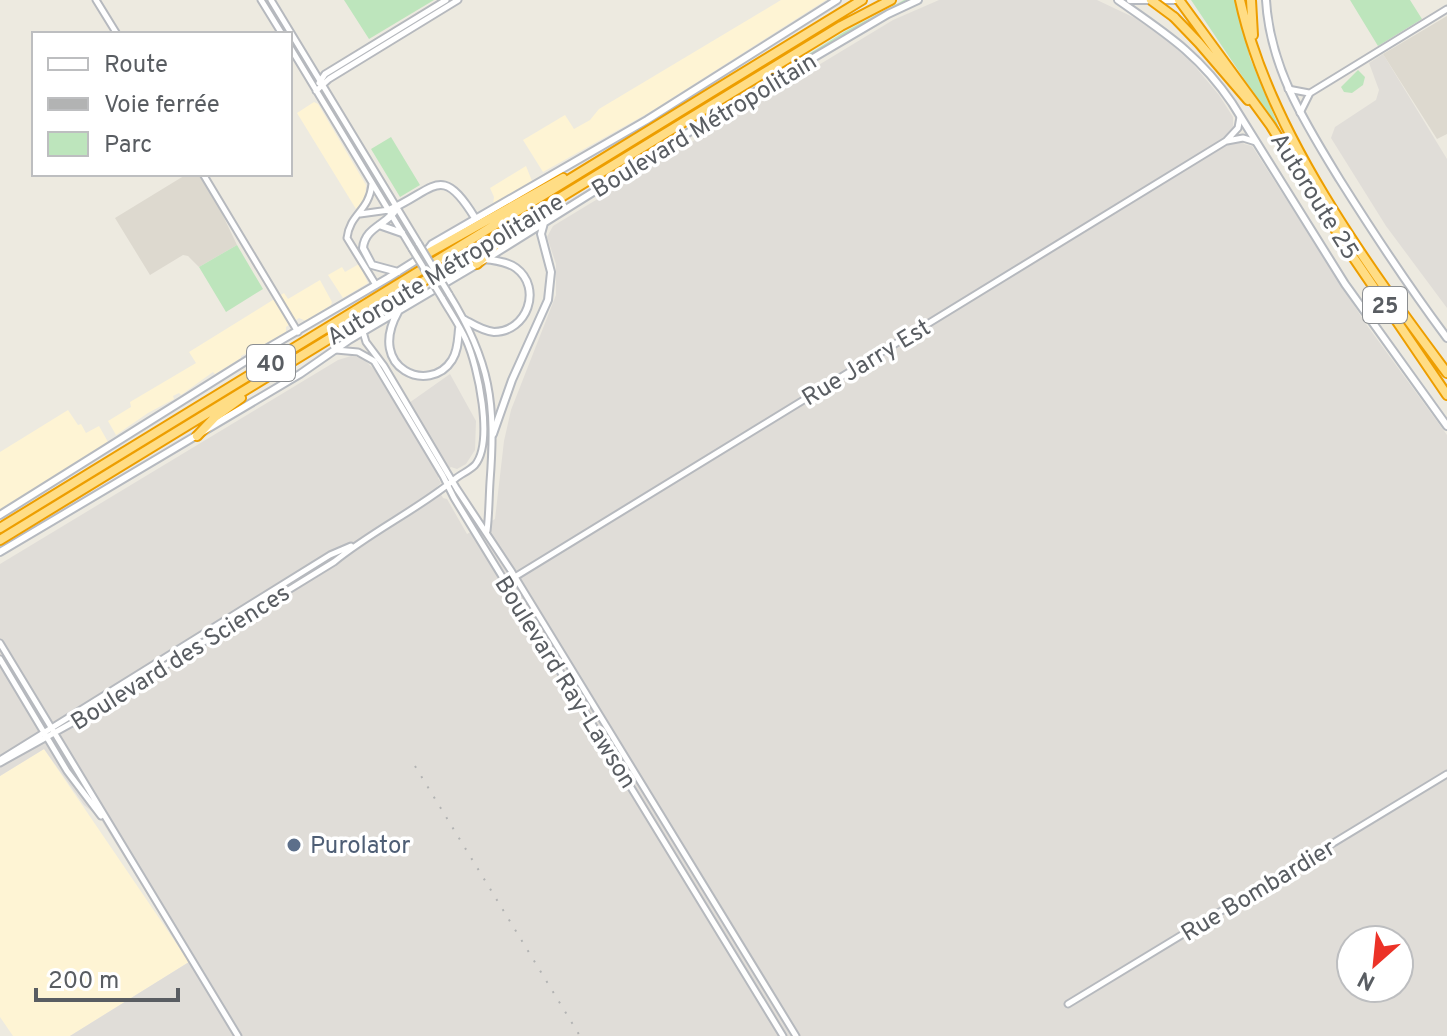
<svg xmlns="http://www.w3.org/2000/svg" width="1447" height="1036" viewBox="0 0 1447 1036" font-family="Overpass,sans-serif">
  <rect width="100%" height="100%" fill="#edeae0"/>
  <path fill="#fef4d4" d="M781,0H826L650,112L543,172L523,140L565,115L574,129L590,120L599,109Z
    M314,102L318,104L366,185L365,200L356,209L297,113Z
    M526,166L532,181L493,205L494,197L490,188Z
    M359,264L368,283L343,298L328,275L342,267L345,272Z
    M320,280L332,302L331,305L306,321L299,318L286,327V333L241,356V358L215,374L213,372L181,395L179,393L173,396L174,399L148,413L116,435L108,421L131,407L130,402L196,363L189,352L284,293L288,299Z
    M68,410L78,425L81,424L86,433L99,426L108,442L0,510V452Z
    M44,749L189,962L70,1036H13L0,1017V776Z"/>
  <path fill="#e0ddd8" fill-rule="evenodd" d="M939,0H1097L1135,18L1169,42L1193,64L1219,95L1233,117V125L1244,144L1252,146L1366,324L1447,435V1036H70L189,962L100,818L84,805L44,749L0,776V564L338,360L351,356L362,358L373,368L399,410L450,374L476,421L475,450L466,464L457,469L451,467L438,478L441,483L437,487L443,498L447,499L467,534L495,519L504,441L511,410L556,295V264L547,237L553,226L893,20ZM1351,940H1399V988H1351Z
    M1383,54L1447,159V308L1386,226L1331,138L1335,127L1376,100L1379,90L1369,63Z"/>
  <path fill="#ddd9cf" d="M1447,16V134L1437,139L1383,54Z
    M187,174H203L237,245L199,267L188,256L183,255L150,275L115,218Z"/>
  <path fill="#bde5bc" d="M344,0H434L369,39Z
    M904,0H907L743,95L844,32Z
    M1191,0H1235L1250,58L1283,137Z
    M1350,0H1410L1422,19L1378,46Z
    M1358,70L1365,77L1363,85L1352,93L1344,92L1341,87Z
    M391,137L420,185L400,197L371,149Z
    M237,245L263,289L226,312L199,267Z"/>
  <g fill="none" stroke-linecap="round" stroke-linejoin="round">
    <g stroke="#b6b9be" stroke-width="9">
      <path id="tertiary" d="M96,0L117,34
        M261,0L282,34
        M271,0L419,244
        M290,47L412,249
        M319,83L325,74L446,0
        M1288,89L1309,93
        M316,91L329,79L458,0
        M1300,113L1310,93L1447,9
        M1227,141L1243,138L1256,142
        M203,174L298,332
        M372,184C369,212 350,213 347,238L376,285
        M360,214L389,210
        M449,294C491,362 496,403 490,482C489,498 489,515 487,531
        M363,332L366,342L384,366L457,489L512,572L796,1036
        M336,350L358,352L374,361L443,476L454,498L783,1036
        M505,583L1226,141L1238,128L1240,117
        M0,643L238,1036
        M0,659L67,771L101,816
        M0,760L330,555L351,546
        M0,763L72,723L334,562C372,531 417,510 455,479C461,474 469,471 475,465C494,442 478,366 466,340C460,326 450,312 442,298
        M1068,1004L1447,774"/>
    </g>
    <g stroke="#b6bac0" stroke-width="10">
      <path id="secondary" d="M1118,0C1165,33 1199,54 1232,103L1345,284L1447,426
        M1130,0H1175
        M1266,0C1270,68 1305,123 1340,180C1374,234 1409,287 1447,338
        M397,207C389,225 365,226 363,248L372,265L398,272
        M389,210C435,190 441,162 475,218
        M379,225L402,233
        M398,312C366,369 430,395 452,360C458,351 458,339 459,329
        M465,320C474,325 483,331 494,332C527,332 543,288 516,268C508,262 497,261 486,259
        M493,434L512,380L548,300L551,272L541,234L544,223
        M0,515L249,359L388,278L423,256L432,244L647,120L837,0
        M0,552L300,374L349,340L486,259L726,109L888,14L918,0"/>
    </g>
    <g stroke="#ed9e00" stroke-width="12">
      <path id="motorway" d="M1179,0L1271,126L1347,248L1447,395
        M1240,0C1268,131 1368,267 1447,373
        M1251,0L1253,35
        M1174,17L1199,43L1248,100
        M423,256L563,178
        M477,264L504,237
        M197,436L215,417L241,398
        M0,528L862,0
        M0,540L841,26L891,0"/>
    </g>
    <use href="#tertiary" stroke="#fff" stroke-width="5"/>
    <use href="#secondary" stroke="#fff" stroke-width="6"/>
    <use href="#motorway" stroke="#ffdd85" stroke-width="8"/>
    <path stroke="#b2b3b3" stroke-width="2" stroke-dasharray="2 10" stroke-linecap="butt" d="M415,766L580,1036"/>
    <g stroke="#b6b9be" stroke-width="9" stroke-linecap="butt">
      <path id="tertiary-bridge" d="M419,244L449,294
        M412,249L442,298"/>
    </g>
    <g stroke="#ed9e00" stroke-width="12" stroke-linecap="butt">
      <path id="motorway-bridge" d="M1151,0L1174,17"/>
    </g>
    <use href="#tertiary-bridge" stroke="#fff" stroke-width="5"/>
    <use href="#motorway-bridge" stroke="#ffdd85" stroke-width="8"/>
  </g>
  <circle fill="#5c6f8a" stroke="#fff" stroke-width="3" cx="294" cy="845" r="8"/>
  <g text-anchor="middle" stroke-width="7" stroke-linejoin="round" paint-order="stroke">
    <g fill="#fff" stroke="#8b8e91" stroke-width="2">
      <rect x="1363" y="287" width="44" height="36" rx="6"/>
      <rect x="247" y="345" width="48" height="36" rx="6"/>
    </g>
    <g font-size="22" font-weight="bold" fill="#595d62">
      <text x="1385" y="313">25</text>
      <text x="271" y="371">40</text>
    </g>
    <g font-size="24" fill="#595d62" stroke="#fff">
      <text transform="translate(704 125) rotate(-31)" y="8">Boulevard Métropolitain</text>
      <text transform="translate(1315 196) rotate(58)" y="8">Autoroute 25</text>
      <text transform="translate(445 269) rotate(-31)" y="8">Autoroute Métropolitaine</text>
      <text transform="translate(866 362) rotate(-31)" y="8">Rue Jarry Est</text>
      <text transform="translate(180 657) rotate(-32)" y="8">Boulevard des Sciences</text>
      <text transform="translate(566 682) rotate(58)" y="8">Boulevard Ray-Lawson</text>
      <text transform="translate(1258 890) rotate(-31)" y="8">Rue Bombardier</text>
    </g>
    <g font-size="24" fill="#4e5e75" stroke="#fff" text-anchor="start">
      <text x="310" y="853">Purolator</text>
    </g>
  </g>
  <rect x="32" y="32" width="260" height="144" fill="#ffffff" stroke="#bdbec0" stroke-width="2"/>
  <rect x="48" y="58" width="40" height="12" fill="#ffffff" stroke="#bdbec0" stroke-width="2"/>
  <text x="104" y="72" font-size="24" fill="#595d62">Route</text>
  <rect x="48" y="98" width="40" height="12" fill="#b2b3b3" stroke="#bdbec0" stroke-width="2"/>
  <text x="104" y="112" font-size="24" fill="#595d62">Voie ferrée</text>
  <rect x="48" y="132" width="40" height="24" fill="#bde5bc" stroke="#bdbec0" stroke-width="2"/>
  <text x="104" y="152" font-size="24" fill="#595d62">Parc</text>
  <g transform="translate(1375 964) rotate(207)"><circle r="38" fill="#ffffff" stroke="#bdbec0" stroke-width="2"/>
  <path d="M0-6L14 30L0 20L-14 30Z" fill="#ec3227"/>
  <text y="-12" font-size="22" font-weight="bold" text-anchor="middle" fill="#595d62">N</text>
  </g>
  <path d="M36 988v12h142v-12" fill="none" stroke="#595d62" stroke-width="4"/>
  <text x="48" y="988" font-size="24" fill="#595d62" stroke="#ffffff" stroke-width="6" paint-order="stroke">200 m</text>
</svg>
